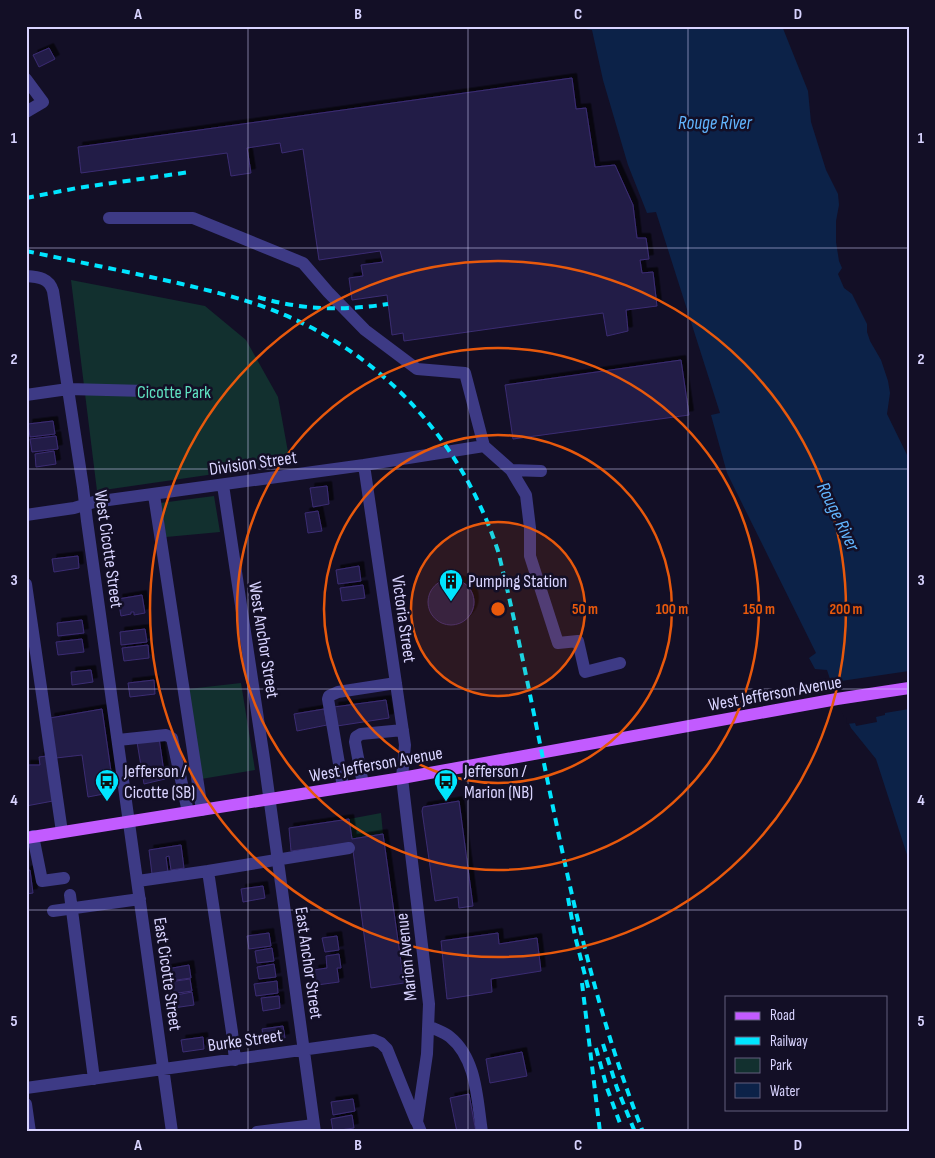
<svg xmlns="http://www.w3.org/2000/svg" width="935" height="1158" viewBox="0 0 935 1158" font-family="'Sofia Sans Condensed',sans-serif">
  <defs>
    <filter id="shadow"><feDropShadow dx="4.5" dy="-4.5" stdDeviation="0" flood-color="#0009"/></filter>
  </defs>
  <rect width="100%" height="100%" fill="#130f26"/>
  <path fill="#12302f" d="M71,280L205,306L246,340L278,397L290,463L97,491Z
    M214,496L220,532L166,537L160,503Z
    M241,683L255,770L201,779L188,689Z
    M381,813L383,834L352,839L349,819Z"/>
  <path fill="#0c2248" d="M584,26H782L808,91L811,122L826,170L838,194L839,205L836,221V242L839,261L842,268L838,274L844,288L852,294L867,324V332L870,341L881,360L888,381L890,393L887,414L909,459V861L876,759L851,728L831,682L827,670L815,669L809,658L816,653L727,473L711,415L720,413L656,212L647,213L628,165L603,80L592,30L585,29Z"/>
  <path fill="#130f26" d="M909,671V709L885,713V715L876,717L877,722L856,726L855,723L847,724L846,717H844L829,685L841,684V681Z"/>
  <path fill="#241b47" stroke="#3b2d73" filter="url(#shadow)" d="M49,48L55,59L39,67L33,55Z
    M572,78L576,109L586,108L595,167L615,165L633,205L637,238H646L649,259L640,260L642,273L653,272L657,306L626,310L628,331L607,336L603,313L404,341L403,333L392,335L387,295L352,300L349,278L363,276L361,265L383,262L380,251L319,260L303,149L282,153L280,143L247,148L251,173L231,176L227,153L81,173L78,147Z
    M681,360L689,415L513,439L505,385Z
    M53,421L55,434L30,437L28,424Z
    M56,436L58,449L32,452L30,439Z
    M54,451L56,464L36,467L35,454Z
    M327,486L329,504L313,507L310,488Z
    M318,511L322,531L308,533L305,513Z
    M78,556L79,568L54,572L52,559Z
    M359,566L361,581L338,584L336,570Z
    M428 602a23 23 0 1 1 46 0a23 23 0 1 1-46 0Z
    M363,585L365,598L342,601L340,588Z
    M142,595L145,613L134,615V612H131V614L121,616L118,599Z
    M82,620L84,633L58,636L57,623Z
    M145,629L147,642L121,645L120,632Z
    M82,639L84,652L58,655L56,642Z
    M148,645L149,658L124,661L122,648Z
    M91,670L93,682L72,685L71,672Z
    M154,680L155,694L130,697L128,683Z
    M386,700L389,718L337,726L334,707Z
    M102,709L114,792L88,797L82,755L56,758L50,718Z
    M324,709L327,725L297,731L294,714Z
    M159,738L165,779L144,784L137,742Z
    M47,756L53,801L26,806V765H40L39,757Z
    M459,801L473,906L459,908L458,897L435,901L422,811L423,807Z
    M349,819L352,839L383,834L404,983L371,988L352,843L291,851L289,828Z
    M181,845L184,868L171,870L169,856L166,857L168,872L152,874L149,850Z
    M30,870L33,893L26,894V871Z
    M263,886L265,898L243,902L241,889Z
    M269,933L271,946L249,949L247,936Z
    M498,933L499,944L537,938L541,971L491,979L492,992L447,999L441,941Z
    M337,936L339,950L325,952L322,938Z
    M272,948L274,961L257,963L255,951Z
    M339,954L341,968H337L339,982L317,985L314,970L327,968L326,956Z
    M274,964L276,977L259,979L257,967Z
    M189,965L191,978L169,981L167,969Z
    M190,979L192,991L171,994L169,982Z
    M277,981L278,993L256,996L254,984Z
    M192,992L194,1005L173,1008L171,996Z
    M279,996L280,1008L263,1011L261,998Z
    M283,1026L285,1038L264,1042L262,1029Z
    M203,1037L204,1049L183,1052L181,1040Z
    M522,1052L527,1076L490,1083L486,1059Z
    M469,1094L476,1132H457L450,1098Z
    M353,1099L355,1111L333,1115L331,1102Z
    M352,1115L354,1128L333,1131L331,1119Z"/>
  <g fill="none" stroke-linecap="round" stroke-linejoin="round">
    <path stroke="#3d3a85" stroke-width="12" d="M26,79L43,102L26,112
      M109,218H193L303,263L328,292L365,330L417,369L465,373L484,446L511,470L541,471
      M26,276C39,277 49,278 53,291L83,487L87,521L172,1132
      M26,395L68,389L146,391
      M364,465L405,745L402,778L429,1004L427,1054L417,1122L421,1132
      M511,470L526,495L530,528V556L558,643L578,641L585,672L620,663
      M223,485L264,759L315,1132
      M154,495L202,810
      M26,515L74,508L94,502L364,465L484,446
      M26,584L62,832
      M118,740L166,735L172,738L188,812
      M363,784L355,742L356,737L361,734L403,730
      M343,787L328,699L329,696L338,692L396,683
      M33,836L42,881L64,878
      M138,881L208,871
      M70,895L94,1079
      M53,911L140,899
      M429,1026C436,1030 444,1032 450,1037C477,1059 477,1100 482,1132
      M235,1060L232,1032L208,871L349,848
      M26,1088L374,1040L381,1043L387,1049L416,1121
      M26,1104L30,1132
      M257,1132L314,1125"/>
    <path stroke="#c25bff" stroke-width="12" d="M26,838L402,778L837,699L909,688"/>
    <path stroke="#00e5ff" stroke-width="4" stroke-dasharray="8 6" stroke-linecap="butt" d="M26,198L77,188L190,172
      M26,251C78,262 130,272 182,284C215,292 249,300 280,313C386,357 462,442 498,551C546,744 569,946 643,1132
      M258,297C300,310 344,311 388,304
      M568,898L575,936L589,991
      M582,983L600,1132
      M603,1044L617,1088L635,1132
      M596,1048L607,1088L621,1126"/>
  </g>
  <path fill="none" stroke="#d9d4ff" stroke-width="1" stroke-opacity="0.55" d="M248,26V1132M468,26V1132M688,26V1132M26,248H909M26,469H909M26,689H909M26,910H909"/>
  <circle cx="498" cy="609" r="87" fill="#e8590c" fill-opacity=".12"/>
  <g fill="none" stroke="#e8590c" stroke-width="2.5">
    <circle cx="498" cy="609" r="87"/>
    <circle cx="498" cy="609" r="174"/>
    <circle cx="498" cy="609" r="261"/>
    <circle cx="498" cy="609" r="348"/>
  </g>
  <defs>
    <g id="building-pin" transform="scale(1.25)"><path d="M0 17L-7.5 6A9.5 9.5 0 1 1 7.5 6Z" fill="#00e5ff" stroke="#130f26"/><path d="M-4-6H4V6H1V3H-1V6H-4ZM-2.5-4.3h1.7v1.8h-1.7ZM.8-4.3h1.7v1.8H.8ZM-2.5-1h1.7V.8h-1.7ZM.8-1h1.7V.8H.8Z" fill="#111"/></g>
    <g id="bus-pin" transform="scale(1.25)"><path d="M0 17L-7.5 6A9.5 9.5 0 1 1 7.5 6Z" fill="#00e5ff" stroke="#130f26"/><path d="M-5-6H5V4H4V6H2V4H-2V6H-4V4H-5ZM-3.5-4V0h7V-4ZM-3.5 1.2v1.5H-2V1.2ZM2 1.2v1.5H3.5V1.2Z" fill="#111"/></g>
  </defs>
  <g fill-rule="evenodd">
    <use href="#building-pin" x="451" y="581"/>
    <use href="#bus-pin" x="107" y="781"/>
    <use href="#bus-pin" x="446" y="781"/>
  </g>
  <g text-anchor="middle" stroke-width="5" stroke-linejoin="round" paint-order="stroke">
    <g font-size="18" fill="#5fe0c0" stroke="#130f26">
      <text x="174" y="398">Cicotte Park</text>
    </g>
    <g font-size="18" fill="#d9d4ff" stroke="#130f26">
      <text transform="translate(253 463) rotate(-8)" y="6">Division Street</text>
      <text transform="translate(109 549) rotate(82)" y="6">West Cicotte Street</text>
      <text transform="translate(404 619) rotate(82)" y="6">Victoria Street</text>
      <text transform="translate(264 640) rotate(81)" y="6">West Anchor Street</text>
      <text transform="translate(775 693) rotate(-10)" y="6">West Jefferson Avenue</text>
      <text transform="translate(376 764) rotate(-10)" y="6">West Jefferson Avenue</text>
      <text transform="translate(406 957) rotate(-96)" y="6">Marion Avenue</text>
      <text transform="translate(309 963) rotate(82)" y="6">East Anchor Street</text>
      <text transform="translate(168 974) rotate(82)" y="6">East Cicotte Street</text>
      <text transform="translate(245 1040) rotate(-8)" y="6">Burke Street</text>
    </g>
    <g font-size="18" fill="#d9d4ff" stroke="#130f26" text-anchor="start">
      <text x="468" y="587">Pumping Station</text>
      <text x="124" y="777">Jefferson /<tspan x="124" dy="21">Cicotte (SB)</tspan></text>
      <text x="464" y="777">Jefferson /<tspan x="464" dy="21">Marion (NB)</tspan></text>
    </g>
    <g font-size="19" font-style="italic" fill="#62b6ff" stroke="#130f26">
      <text x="715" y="129">Rouge River</text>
      <text transform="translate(839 516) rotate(64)" y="7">Rouge River</text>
    </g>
  </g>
  <circle cx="498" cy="609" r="8" fill="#e8590c" stroke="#130f26" stroke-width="2.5"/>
  <g font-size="15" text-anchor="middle" font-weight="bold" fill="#e8590c" stroke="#130f26" stroke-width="5" stroke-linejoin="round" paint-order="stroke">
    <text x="585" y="614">50 m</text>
    <text x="672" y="614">100 m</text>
    <text x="759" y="614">150 m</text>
    <text x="846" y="614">200 m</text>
  </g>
  <rect width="935" height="1158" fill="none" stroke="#130f26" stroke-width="55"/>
  <rect x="725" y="996" width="162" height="115" fill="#130f26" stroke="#625e7d"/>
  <rect x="735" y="1012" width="25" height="8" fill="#c25bff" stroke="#625e7d"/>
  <text x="770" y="1020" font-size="15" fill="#d9d4ff">Road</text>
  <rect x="735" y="1037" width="25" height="8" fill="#00e5ff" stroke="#625e7d"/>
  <text x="770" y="1046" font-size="15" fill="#d9d4ff">Railway</text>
  <rect x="735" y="1058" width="25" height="15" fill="#12302f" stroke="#625e7d"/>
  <text x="770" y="1070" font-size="15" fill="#d9d4ff">Park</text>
  <rect x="735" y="1083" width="25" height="15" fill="#0c2248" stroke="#625e7d"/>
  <text x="770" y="1096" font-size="15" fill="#d9d4ff">Water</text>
  <rect x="28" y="28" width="880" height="1102" fill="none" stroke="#d9d4ff" stroke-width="2"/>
  <g font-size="16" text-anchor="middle" font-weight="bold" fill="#d9d4ff">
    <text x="138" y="19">A</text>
    <text x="358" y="19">B</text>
    <text x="578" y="19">C</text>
    <text x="798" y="19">D</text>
    <text x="14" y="143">1</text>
    <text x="921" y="143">1</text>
    <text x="14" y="364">2</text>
    <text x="921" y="364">2</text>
    <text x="14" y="585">3</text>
    <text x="921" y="585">3</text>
    <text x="14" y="805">4</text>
    <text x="921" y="805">4</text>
    <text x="14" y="1026">5</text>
    <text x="921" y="1026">5</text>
    <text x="138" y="1150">A</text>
    <text x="358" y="1150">B</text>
    <text x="578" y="1150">C</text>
    <text x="798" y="1150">D</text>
  </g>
</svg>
